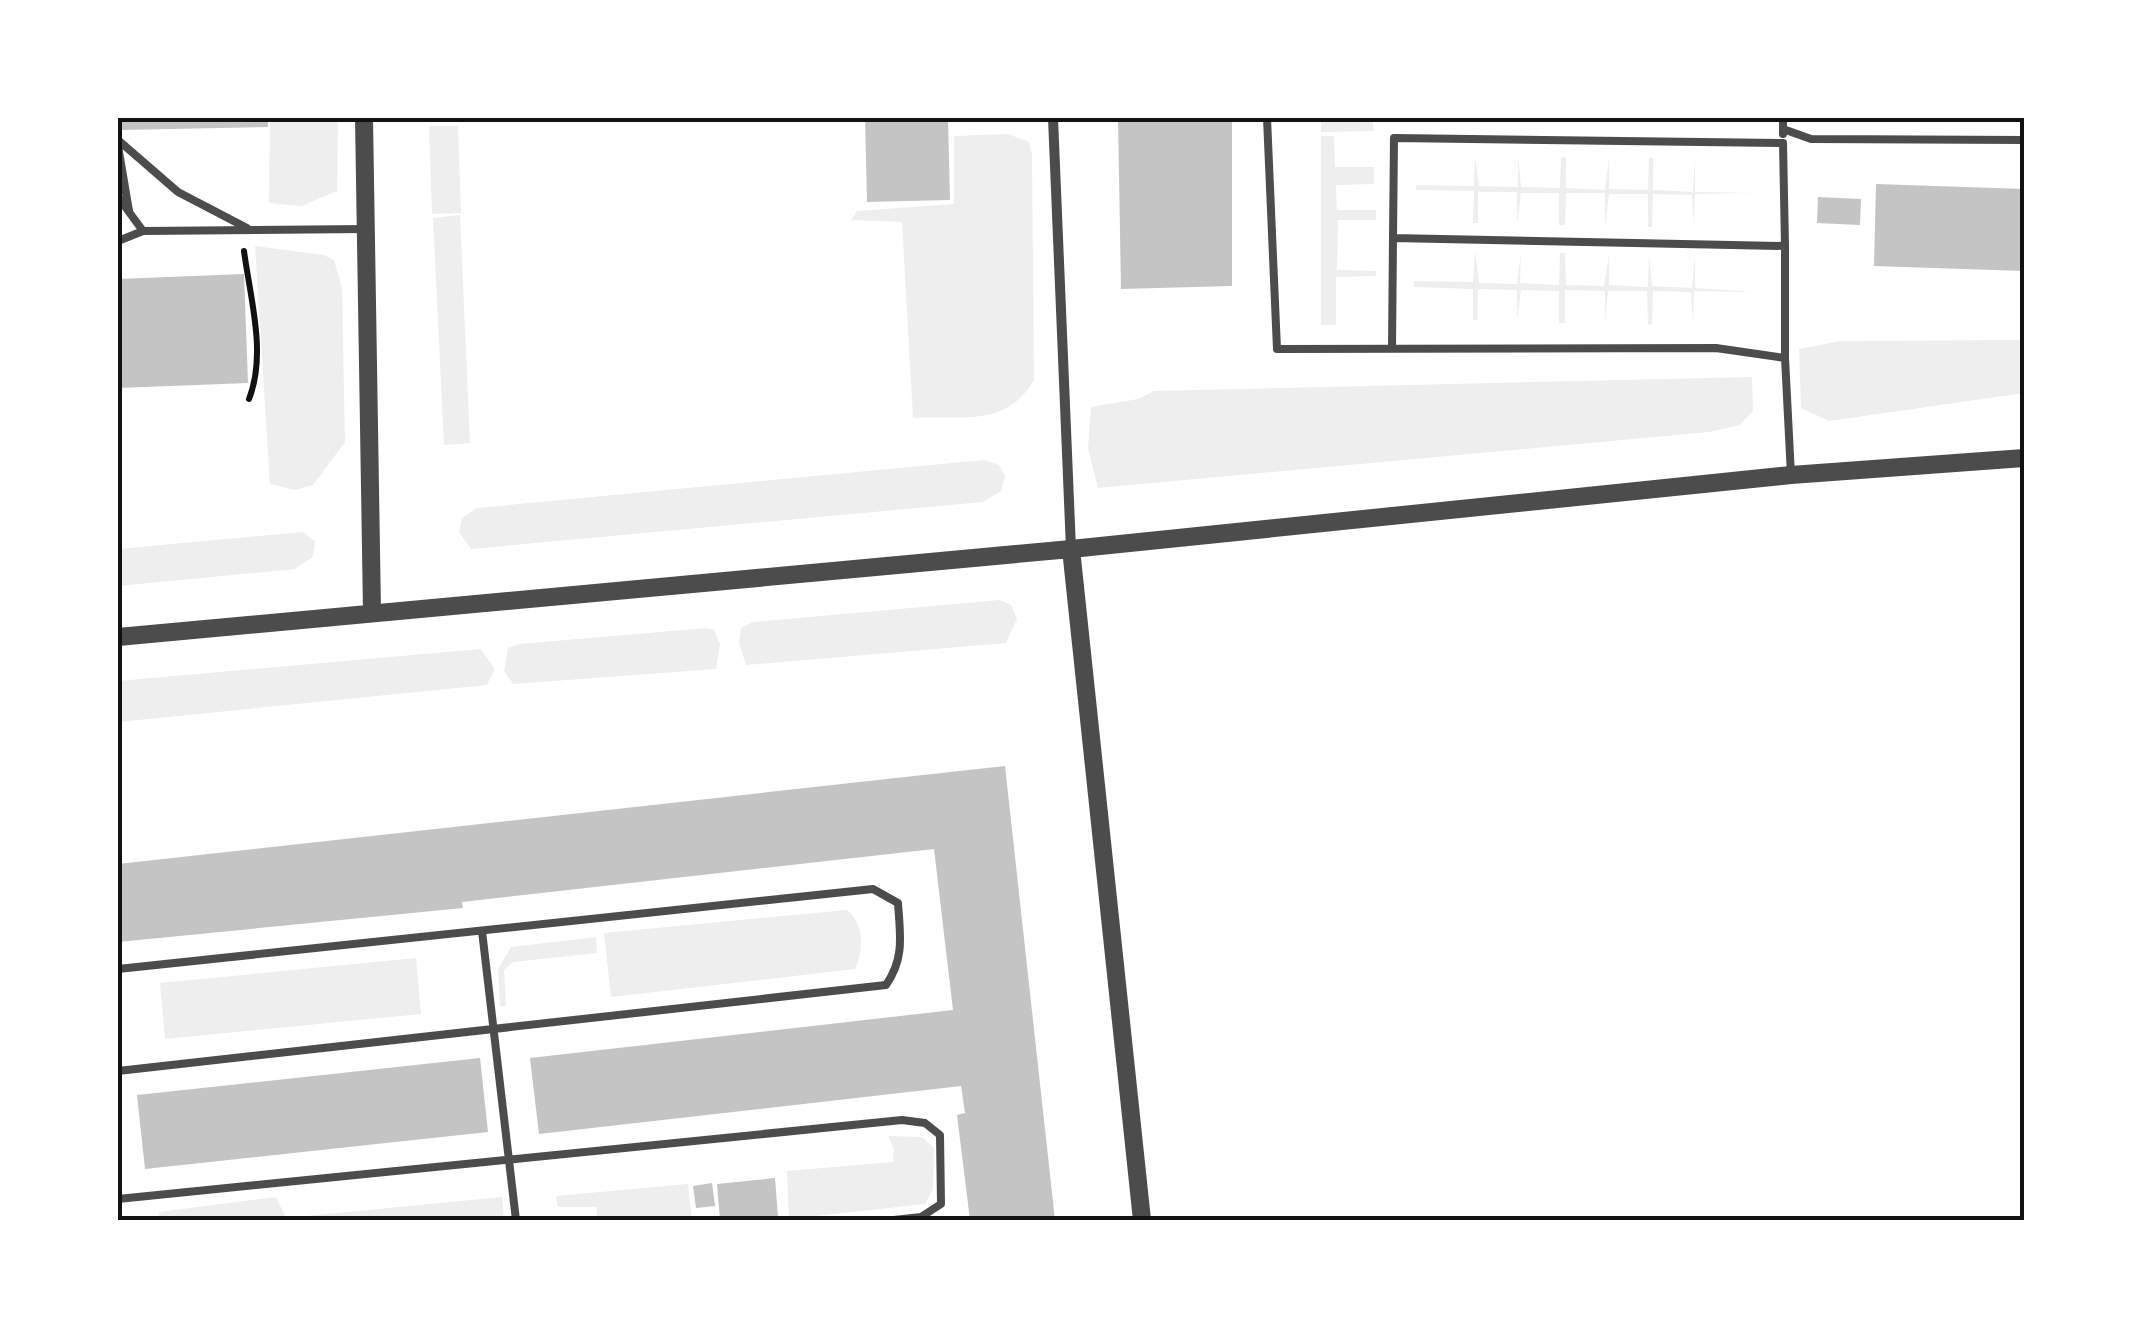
<svg xmlns="http://www.w3.org/2000/svg" width="2142" height="1338" viewBox="0 0 2142 1338" font-family="'IBM Plex Sans',sans-serif">
  <rect width="100%" height="100%" fill="#fff"/>
  <path fill="#eee" d="M270,118H338L337,191L301,206L269,203Z
    M1321,118H1372L1374,131L1321,132Z
    M429,126H458L461,213L432,214Z
    M1008,134L1029,142L1032,155L1034,380C1006,428 963,415 913,418L902,222L851,220L857,211L954,204V136Z
    M1321,136H1334L1335,167H1374V184L1336,185L1337,210H1376V220H1338L1337,270L1376,271V276L1336,277V325H1321Z
    M1475,156L1479,186L1518,187V156L1521,187L1560,188L1561,158L1566,157V188L1605,190L1609,157V189L1648,190L1649,158H1653V190L1693,192L1695,157V192L1756,193L1695,194L1694,228L1692,195L1653,194L1652,227H1648V194H1609L1605,226V193H1566L1565,225H1559V193H1521L1517,224V192H1478V223H1473L1474,191L1416,190V185L1474,186Z
    M460,215L470,443L444,445L433,218Z
    M255,246L324,255L334,260L342,288L345,442L313,485L295,490L270,484Z
    M1475,251L1479,283L1517,284L1521,252L1520,283L1559,285L1560,253H1565L1566,285L1604,286L1609,254V285L1648,287L1649,253L1652,286L1692,288L1695,254V288L1755,292L1694,291L1693,325L1691,292L1653,291L1652,324L1648,325L1647,291H1608L1605,324V291L1565,290V323H1559V291L1521,290L1517,321V290L1478,289L1477,320H1473V289L1414,287V281L1473,282Z
    M2024,340V393L1829,421L1801,408L1799,349L1840,341Z
    M1752,377L1753,411L1740,425L1709,432L1098,488L1088,448L1091,407L1138,399L1154,391Z
    M984,460L999,465L1005,476L1001,491L983,502L471,549L459,532L462,518L477,508Z
    M303,532L315,541L313,557L295,569L118,586V549Z
    M1000,600L1011,605L1017,619L1006,643L746,665L739,643L741,628L753,622Z
    M707,628L714,630L720,644L716,669L513,684L504,671L508,648L519,644Z
    M481,649L495,669L487,685L118,722V681Z
    M847,910C864,923 864,950 855,969L611,997L604,933Z
    M596,937L597,953L513,962L504,970L506,1006H500L498,969L511,947Z
    M416,958L421,1014L165,1039L160,983Z
    M888,1136L922,1137L934,1148L933,1189L925,1204L789,1219L787,1171L893,1162L894,1149Z
    M688,1184L692,1220H596L597,1207H558L556,1196Z
    M276,1197L286,1218L502,1197L504,1220H160L159,1212Z"/>
  <path fill="#c4c4c4" d="M122,118H268V127L122,130Z
    M865,118H948L950,200L867,202Z
    M1118,118H1232V286L1121,289Z
    M1876,184L2024,189V271L1874,266Z
    M1818,197L1861,199L1860,225L1817,223Z
    M244,274L248,383L118,388V279Z
    M1005,766L1055,1220H970L957,1115L965,1113L961,1086L539,1134L530,1058L953,1010L934,849L462,902L463,908L118,942V864Z
    M480,1058L488,1132L145,1169L137,1095Z
    M775,1178L778,1217L720,1220L717,1184Z
    M712,1183L715,1206L696,1208L693,1186Z"/>
  <g fill="none" stroke-linecap="round" stroke-linejoin="round">
    <path stroke="#111" stroke-width="6" d="M244,251C250,297 267,354 249,399"/>
    <path stroke="#4c4c4c" stroke-width="8" d="M1267,118L1277,349L1716,348L1785,358L1791,475
      M1783,129L1811,139L2024,140
      M1783,134V118
      M118,140L178,192L247,228
      M118,146L129,211
      M118,197L143,231
      M1393,238L1394,138L1783,143L1785,246
      M118,241L143,231L365,229
      M1392,349L1393,238L1785,246V358
      M482,931L516,1220
      M118,969L873,889L898,903C900,934 905,958 886,985L118,1071
      M118,1199L902,1120L925,1123L940,1135L941,1204L921,1217L894,1220"/>
    <path stroke="#4c4c4c" stroke-width="10" d="M1053,118L1071,549"/>
    <path stroke="#4c4c4c" stroke-width="18" d="M364,118L372,611
      M1071,549L1142,1220
      M118,637L1071,549L1791,475L2024,458"/>
  </g>
  <rect width="2142" height="1338" fill="none" stroke="#ffffff" stroke-width="240"/>
  <rect x="120" y="120" width="1902" height="1098" fill="none" stroke="#111" stroke-width="4"/>
</svg>
